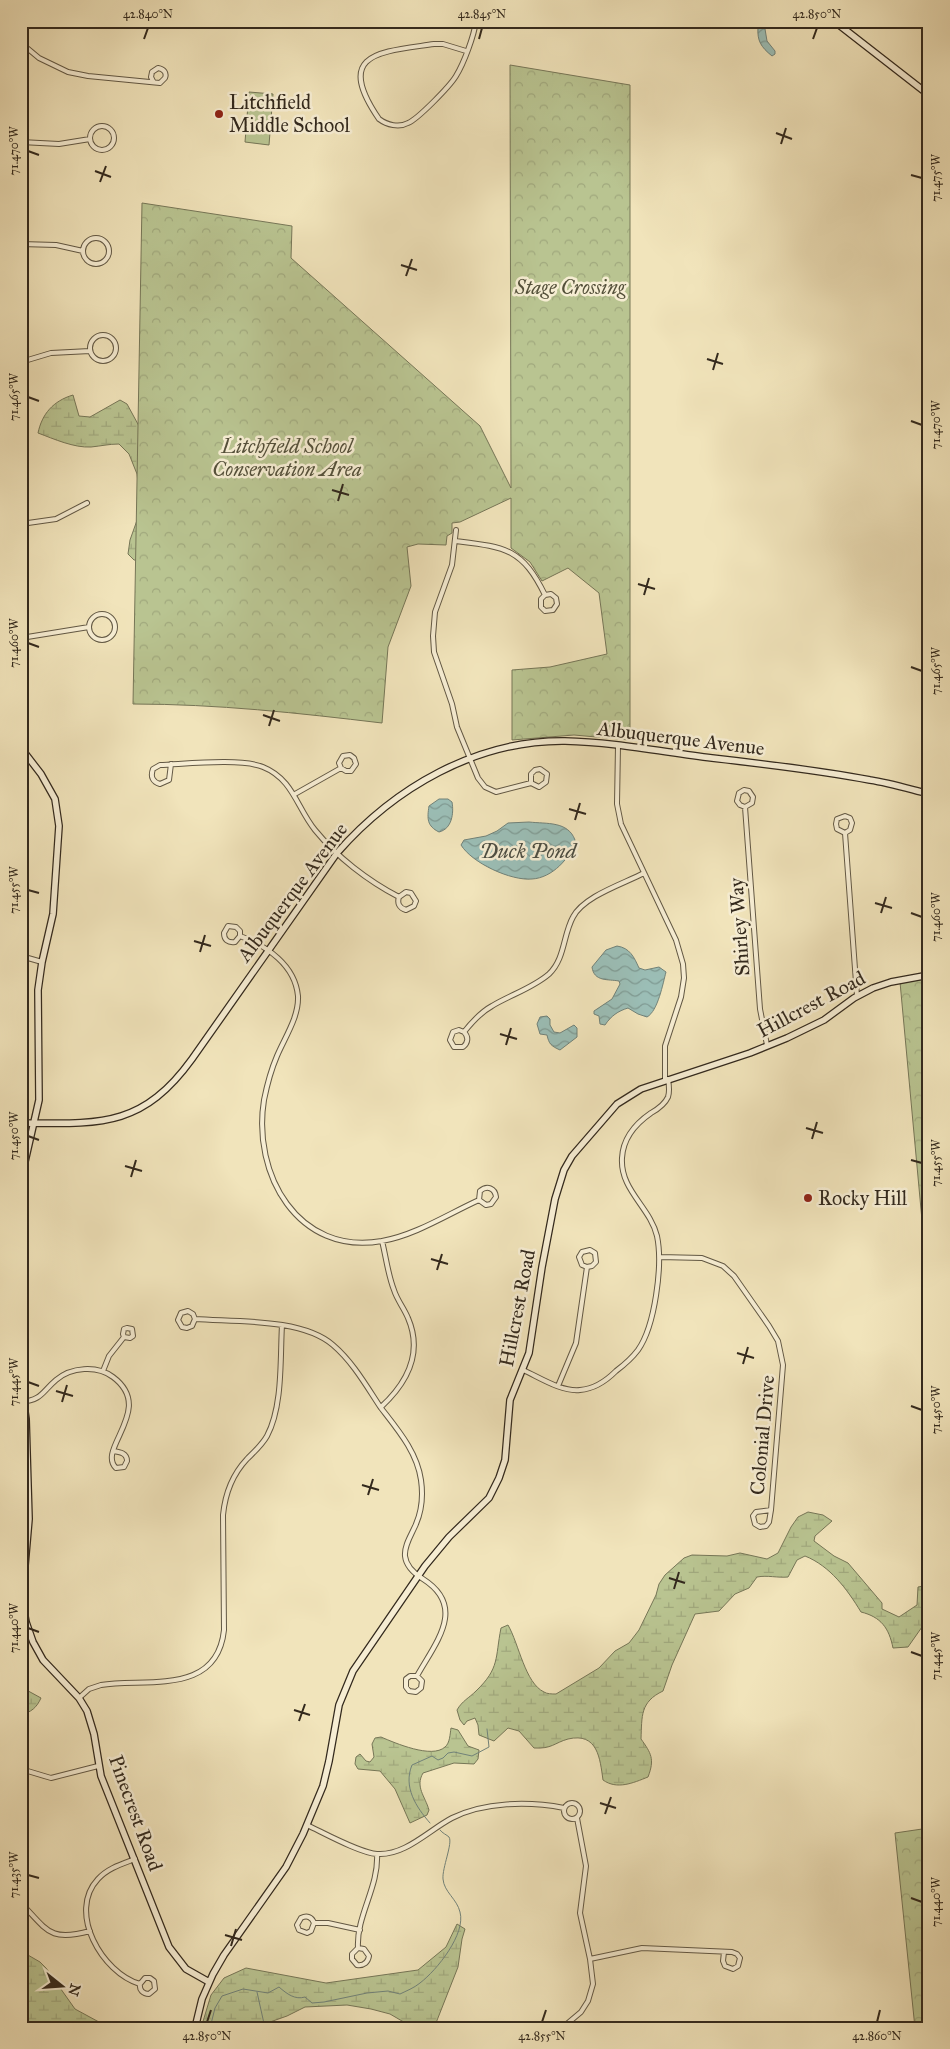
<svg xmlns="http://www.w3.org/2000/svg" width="950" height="2049" viewBox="0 0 950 2049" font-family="'IM FELL Great Primer',serif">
  <defs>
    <pattern id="wetland-marsh" width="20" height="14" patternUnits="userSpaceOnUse" patternTransform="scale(1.25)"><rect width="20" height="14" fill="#b9c491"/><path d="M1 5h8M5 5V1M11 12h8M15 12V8" fill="none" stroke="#a0a87d"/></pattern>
    <pattern id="park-crowns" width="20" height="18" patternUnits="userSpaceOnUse" patternTransform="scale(1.25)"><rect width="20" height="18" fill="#b9c491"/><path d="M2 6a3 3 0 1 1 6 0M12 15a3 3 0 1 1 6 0" fill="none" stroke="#a0a87d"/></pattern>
    <pattern id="water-waves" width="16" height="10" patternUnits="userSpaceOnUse" patternTransform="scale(1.25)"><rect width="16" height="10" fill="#9bbeb6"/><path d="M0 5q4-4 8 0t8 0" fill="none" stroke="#7f9a93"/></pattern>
  </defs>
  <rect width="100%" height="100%" fill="#f1e4bb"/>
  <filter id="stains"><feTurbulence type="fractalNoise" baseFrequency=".004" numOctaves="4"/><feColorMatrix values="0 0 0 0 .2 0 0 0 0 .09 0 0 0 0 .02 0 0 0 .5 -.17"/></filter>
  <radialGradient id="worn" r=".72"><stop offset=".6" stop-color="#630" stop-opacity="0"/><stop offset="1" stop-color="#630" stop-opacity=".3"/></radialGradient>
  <path fill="url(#wetland-marsh)" stroke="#767657" d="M73,395L79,416L90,417L120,400L127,404L139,426L153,561L134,560L128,554L130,540L141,509L137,474L129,454L119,444C109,444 101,446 91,447C74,448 54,439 38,433C42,414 53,401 73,395Z
    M808,1512L823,1515L832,1521L815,1536L814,1541L834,1556L848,1563L882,1603V1609L899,1617L917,1605L918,1587L929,1585V1617L908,1647L893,1648C889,1628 881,1617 861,1612C847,1589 830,1566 805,1556L797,1560L788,1577C777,1578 768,1575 757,1577L749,1588L735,1594L719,1611L695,1614L672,1665L663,1691C640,1702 642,1716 641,1739C651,1753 655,1759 648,1777C633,1783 617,1790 603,1780C600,1759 598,1732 568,1739C554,1743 552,1749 534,1748L519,1731L508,1728L494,1741L479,1735L478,1725L475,1718L467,1721L464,1725L460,1720L457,1710C462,1701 469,1698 476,1691C500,1668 495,1658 501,1628L508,1625C519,1644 525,1683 544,1692C547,1694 552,1694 556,1694L599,1668L615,1651L629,1643L639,1630L656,1595L659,1584L665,1575L684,1558L692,1555L727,1556L740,1553L767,1559L778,1553L791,1527L798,1517Z
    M21,1687L41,1698C37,1707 31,1713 21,1714Z
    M451,1728L458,1730L468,1746L479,1750L478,1759L474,1764L454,1763L423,1773C415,1787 425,1796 429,1810L427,1815L410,1823L395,1789L380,1771L358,1769L355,1764L356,1757L360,1754L366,1761L370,1762L374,1757L372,1744L375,1738L381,1737C395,1743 432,1759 445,1747C450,1743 450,1734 451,1728Z
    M457,1924L465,1929L462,1939L458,1967L434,2028H414L390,2014L371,2009L347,2005L305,2007L287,2016L253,2028H201L211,1995L224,1978L246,1968L326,1983L418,1970L446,1947Z
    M21,1951L40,1962L46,1968L75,2009L110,2028H21Z"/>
  <path fill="url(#park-crowns)" stroke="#767657" d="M510,65L630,85V740L574,735L512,740V670L550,667L607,654L599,593L568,568L542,581L530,562L511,548V498L460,522L452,523V533L447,536L446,545L418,544L407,547L411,586L388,647L382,723C298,713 217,704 133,704L142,203L292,226L291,258L480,426L511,488Z
    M929,977V1296L900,982Z
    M929,1828V2028H915L895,1833Z"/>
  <path fill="#b9c491" stroke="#767657" d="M249,92L273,94L269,145L245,142Z"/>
  <path fill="url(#water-waves)" stroke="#718279" d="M758,27H763L765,29L767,41L775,51V54L772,56C761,47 757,41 758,27Z
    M439,799H448L452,802C454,813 452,829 439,832C427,826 427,819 429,806Z
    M529,822C547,824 568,821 575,840C571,858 552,878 532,879C511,881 472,863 461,845L464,840L486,836L497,831L508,823Z
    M617,946C630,948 634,957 639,968L645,970L659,967L666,972C663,983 658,1011 647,1017L638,1014L628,1008C618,1011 611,1016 605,1025L600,1024L599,1016L594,1014V1011L612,999L620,984L619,981C608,979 594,982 592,967L606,950Z
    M547,1016L550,1019V1025L554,1032L560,1033L574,1025L577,1028V1037L560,1050C551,1046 549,1044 547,1035L540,1034L537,1024L540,1017Z"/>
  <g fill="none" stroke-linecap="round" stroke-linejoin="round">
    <path stroke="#718279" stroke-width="1" d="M430,1823C416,1807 403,1787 412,1765L432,1756L438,1760L443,1758L448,1753L454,1752L472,1756L489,1747L487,1729
      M257,1992L265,2028
      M210,2028L215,2008L222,1996L243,1989L268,1993L279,1987C287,1994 295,2000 305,1997L312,2003L324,2002L367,1993L388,1991L400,1994C406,1991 414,1988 420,1983C437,1970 466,1934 460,1912C457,1899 444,1892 443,1879C442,1868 453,1843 449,1837C447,1835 442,1833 440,1830"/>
    <g stroke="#625844" stroke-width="6">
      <path id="street" d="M21,43L39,58L68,72L88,76L160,83L165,78C167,73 164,69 158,68L152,72L151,77L153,81
        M466,51L443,44H434C381,52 333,52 379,119C387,125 399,128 408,123C418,119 450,86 456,76C464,63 474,36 476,21
        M90 138a12 12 0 1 1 24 0a12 12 0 1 1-24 0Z
        M21,142L59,144L90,139
        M83 251a13 13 0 1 1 26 0a13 13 0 1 1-26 0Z
        M21,244L56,245L83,251
        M90 348a13 13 0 1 1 26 0a13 13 0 1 1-26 0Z
        M21,362L51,353L90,351
        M21,524L56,519L87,503
        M456,530L452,565L435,612L433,636L434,652L452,704L457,727L478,778L485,787L496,792L531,783L539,787L546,782L547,774L540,769L535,770L531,774V783
        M456,541C505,547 522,548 545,595L541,599V607L545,611L553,610L557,604L556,598L551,594L545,595
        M89 627a13 13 0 1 1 26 0a13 13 0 1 1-26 0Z
        M21,638L89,627
        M618,746L617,804L621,824L676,940L683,964L684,978L681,997L665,1046V1080
        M171,764L169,780L160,784C153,782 150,777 153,769L160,765C186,764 241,758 263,767C293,779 297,808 315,830C337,857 368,881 399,897C397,903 399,908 406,910L414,906L416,901L411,893L406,892L399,897
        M295,794L341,768L346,771H351L356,764L354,758L350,755L343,756L339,763L341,768
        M745,807L740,805L737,801L739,793L744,790L749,791L753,797L752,803L745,807L760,1009L767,1045
        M845,833L837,829L836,824L837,819L845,816L850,818L852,823L850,830L845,833L857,996
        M240,936L235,942C228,943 224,940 224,933L228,926L236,927L240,931V936C267,946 295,965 298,996C299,1017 285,1037 277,1056C271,1070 267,1085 264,1100C252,1174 298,1256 382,1241C416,1235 448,1214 479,1200L486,1205L491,1204L496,1197C495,1188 487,1185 480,1191L479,1200
        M21,956L42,962
        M464,1032C469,1037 468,1043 463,1047H454L450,1040L453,1032L459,1030L464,1032C472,1022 481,1012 492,1006C510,995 533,988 549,974C565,959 563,935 573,917C584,896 623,884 644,873
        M660,1257L702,1258L723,1266L734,1276L769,1326L778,1341L783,1365L771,1510L769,1522L766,1526L760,1527L755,1524L753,1516L756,1512L771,1510
        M195,1319L192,1326L187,1328L182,1327L178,1320L181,1313L188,1311L193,1314L195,1319C235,1322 302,1318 333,1345C353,1362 367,1387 381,1408C398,1430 417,1452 421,1480C423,1494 422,1510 416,1524C412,1534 404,1545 405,1556C406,1566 415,1574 423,1579C467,1607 436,1642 417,1676L422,1681L421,1688L416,1692L409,1691L406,1687V1679L410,1676H417
        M523,1370C539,1377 561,1392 580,1390C594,1389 606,1381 616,1371C624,1365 632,1358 638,1350C655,1326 663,1265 657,1236C650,1207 620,1190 622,1158C623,1138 635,1124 651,1113C658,1109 665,1104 668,1097C670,1091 669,1085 668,1079
        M103,1371L109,1356L124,1337L130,1338L133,1336L132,1329L127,1328L124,1329L123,1334L124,1337
        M558,1386L576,1343L587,1267L592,1266L596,1262L595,1253L590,1250L582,1252L579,1257L582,1265L587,1267
        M21,1402C42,1400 42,1392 56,1380C71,1367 97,1365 113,1377C156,1409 96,1449 116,1468L124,1467L127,1461C127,1453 120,1452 113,1451
        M381,1407C407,1383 423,1353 408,1318C404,1308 397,1300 394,1290C388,1275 386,1257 382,1241
        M79,1698L89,1689L101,1685C147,1678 217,1696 224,1630L223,1515C225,1495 232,1475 247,1459C254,1452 262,1445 267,1436C283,1406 280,1359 282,1325
        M21,1769L51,1778L98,1766
        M564 1811a8 8 0 1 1 16 0a8 8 0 1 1-16 0Z
        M307,1825C324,1833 360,1853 377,1854C405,1856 429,1830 452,1818C484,1802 528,1801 564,1808
        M135,1859C122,1864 108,1868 98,1879C67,1912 102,1973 140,1984C139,1990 143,1994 149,1994L155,1989L154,1981L150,1978H145L140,1984
        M21,1903C48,1931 50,1942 90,1931
        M314,1923L311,1931L307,1933L299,1930L297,1925L301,1918C307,1915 312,1917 314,1923H328L360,1930
        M358,1948L352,1954V1959L357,1965C364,1966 368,1962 369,1956L364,1949L358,1948C356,1916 379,1887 377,1854
        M590,1959L642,1948L732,1952L737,1954L740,1958L738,1966L733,1969L725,1966L723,1961L724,1952
        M562,2028L581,2012L588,2001L593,1984L590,1959L580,1913L586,1866L577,1818"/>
    </g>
    <g stroke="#33291d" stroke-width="8">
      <path id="secondary" d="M834,21L929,95
        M21,748L41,774L55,799L59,826L53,914L42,962L38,990L39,1100L21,1179
        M21,1123C100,1124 142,1128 192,1059L337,853C394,788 476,740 565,741C614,742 663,752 712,758C765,764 818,770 870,780C890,783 909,789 929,794
        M21,1384L26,1419L29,1519L22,1600L26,1622L33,1642L43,1660L79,1698L87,1711L94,1734L101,1776L169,1947L186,1969L209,1982
        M195,2028L202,1999L213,1974L224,1955L286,1867L303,1834L323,1786L329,1761L339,1705L353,1671L425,1566L449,1537L489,1498L499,1478L505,1460L510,1400L529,1353L542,1267L555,1199L564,1170L572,1156L617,1104L641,1089L750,1053L787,1038L824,1020L854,998L873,988L891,982L929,975"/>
    </g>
    <use href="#street" stroke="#f6edd3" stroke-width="4"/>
    <use href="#secondary" stroke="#f6edd3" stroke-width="5.5"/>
  </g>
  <path fill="none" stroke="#33291d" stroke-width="2" d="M144,39L148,28M479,39L482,28M813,39L817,28M776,133L792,139M781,144L786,128M28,151L39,155M95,171L111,177M911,175L922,178M100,182L106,166M401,265L417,270M406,276L412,259M707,359L723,364M713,370L718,353M28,397L39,401M911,421L922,425M332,490L349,495M338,501L343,484M638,584L655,589M644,595L649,578M28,643L39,647M911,667L922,671M263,715L280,721M269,726L274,710M569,809L586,814M575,820L580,803M28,890L39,893M875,903L892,908M881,913L886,897M911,913L922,917M194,941L211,946M200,952L205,935M500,1034L517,1039M506,1045L511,1028M806,1128L823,1133M28,1136L39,1140M812,1139L817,1122M911,1160L922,1163M125,1166L142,1171M131,1177L136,1160M431,1259L448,1264M437,1270L442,1254M737,1353L754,1358M743,1364L748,1347M28,1382L39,1386M56,1391L73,1396M62,1402L67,1385M911,1406L922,1410M362,1485L379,1490M368,1495L373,1479M669,1578L685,1583M674,1589L679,1572M28,1628L39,1632M911,1652L922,1656M294,1710L310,1715M299,1721L305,1704M600,1803L616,1808M605,1814L611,1797M28,1875L39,1878M911,1898L922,1902M225,1935L242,1940M231,1946L236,1929M207,2022L211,2010M542,2022L546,2010M877,2022L880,2010"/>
  <g fill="#8f2418" stroke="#f6edd3" stroke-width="2">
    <circle cx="219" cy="114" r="5"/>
    <circle cx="808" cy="1198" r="5"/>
  </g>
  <g text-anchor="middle" stroke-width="5" stroke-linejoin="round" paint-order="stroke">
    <g font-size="20" fill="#33291d" stroke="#f6edd3" text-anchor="start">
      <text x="229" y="109">Litchfield<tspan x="229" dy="23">Middle School</tspan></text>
      <text x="818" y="1205">Rocky Hill</text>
    </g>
    <g font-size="20" font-style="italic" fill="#54503a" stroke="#f6edd3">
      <text x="570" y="294">Stage Crossing</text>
      <text x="287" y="453">Litchfield School<tspan x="287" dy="23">Conservation Area</tspan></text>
    </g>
    <g font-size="20" fill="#33291d" stroke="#f6edd3">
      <text transform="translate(681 738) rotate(7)" y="7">Albuquerque Avenue</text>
      <text transform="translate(292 892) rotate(-53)" y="7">Albuquerque Avenue</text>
      <text transform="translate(739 927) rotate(-94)" y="7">Shirley Way</text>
      <text transform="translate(811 1004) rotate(-28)" y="7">Hillcrest Road</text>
      <text transform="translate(517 1308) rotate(-79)" y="7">Hillcrest Road</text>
      <text transform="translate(762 1435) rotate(-85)" y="7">Colonial Drive</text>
      <text transform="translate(136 1813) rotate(70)" y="7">Pinecrest Road</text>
    </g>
    <g font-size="21" font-style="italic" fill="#4d4e43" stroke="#f6edd3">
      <text x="528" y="858">Duck Pond</text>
    </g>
  </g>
  <rect width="950" height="2049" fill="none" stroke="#f1e4bb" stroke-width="55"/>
  <g transform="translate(62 1986) rotate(107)" stroke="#f6edd3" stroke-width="4" paint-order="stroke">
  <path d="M0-4L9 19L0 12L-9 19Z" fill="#33291d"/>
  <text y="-8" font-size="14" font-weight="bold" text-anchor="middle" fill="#33291d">N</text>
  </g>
  <rect x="28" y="28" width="894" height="1994" fill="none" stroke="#33291d" stroke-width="2"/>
  <g font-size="12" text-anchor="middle" fill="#33291d">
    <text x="148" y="18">42.840°N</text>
    <text x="482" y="18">42.845°N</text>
    <text x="817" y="18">42.850°N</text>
    <text transform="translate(14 151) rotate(-90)" y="4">71.470°W</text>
    <text transform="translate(936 178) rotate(-90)" y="4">71.475°W</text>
    <text transform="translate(14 397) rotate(-90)" y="4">71.465°W</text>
    <text transform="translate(936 425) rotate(-90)" y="4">71.470°W</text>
    <text transform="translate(14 643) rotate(-90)" y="4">71.460°W</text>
    <text transform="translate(936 671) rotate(-90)" y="4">71.465°W</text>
    <text transform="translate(14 890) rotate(-90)" y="4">71.455°W</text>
    <text transform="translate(936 917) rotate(-90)" y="4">71.460°W</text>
    <text transform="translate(14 1136) rotate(-90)" y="4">71.450°W</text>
    <text transform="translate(936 1163) rotate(-90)" y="4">71.455°W</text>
    <text transform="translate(14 1382) rotate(-90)" y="4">71.445°W</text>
    <text transform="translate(936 1410) rotate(-90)" y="4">71.450°W</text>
    <text transform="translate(14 1628) rotate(-90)" y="4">71.440°W</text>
    <text transform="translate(936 1656) rotate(-90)" y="4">71.445°W</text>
    <text transform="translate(14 1875) rotate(-90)" y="4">71.435°W</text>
    <text transform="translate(936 1902) rotate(-90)" y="4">71.440°W</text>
    <text x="207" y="2040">42.850°N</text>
    <text x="542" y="2040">42.855°N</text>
    <text x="877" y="2040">42.860°N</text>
  </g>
  <rect width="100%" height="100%" filter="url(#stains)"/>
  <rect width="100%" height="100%" fill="url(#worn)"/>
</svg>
